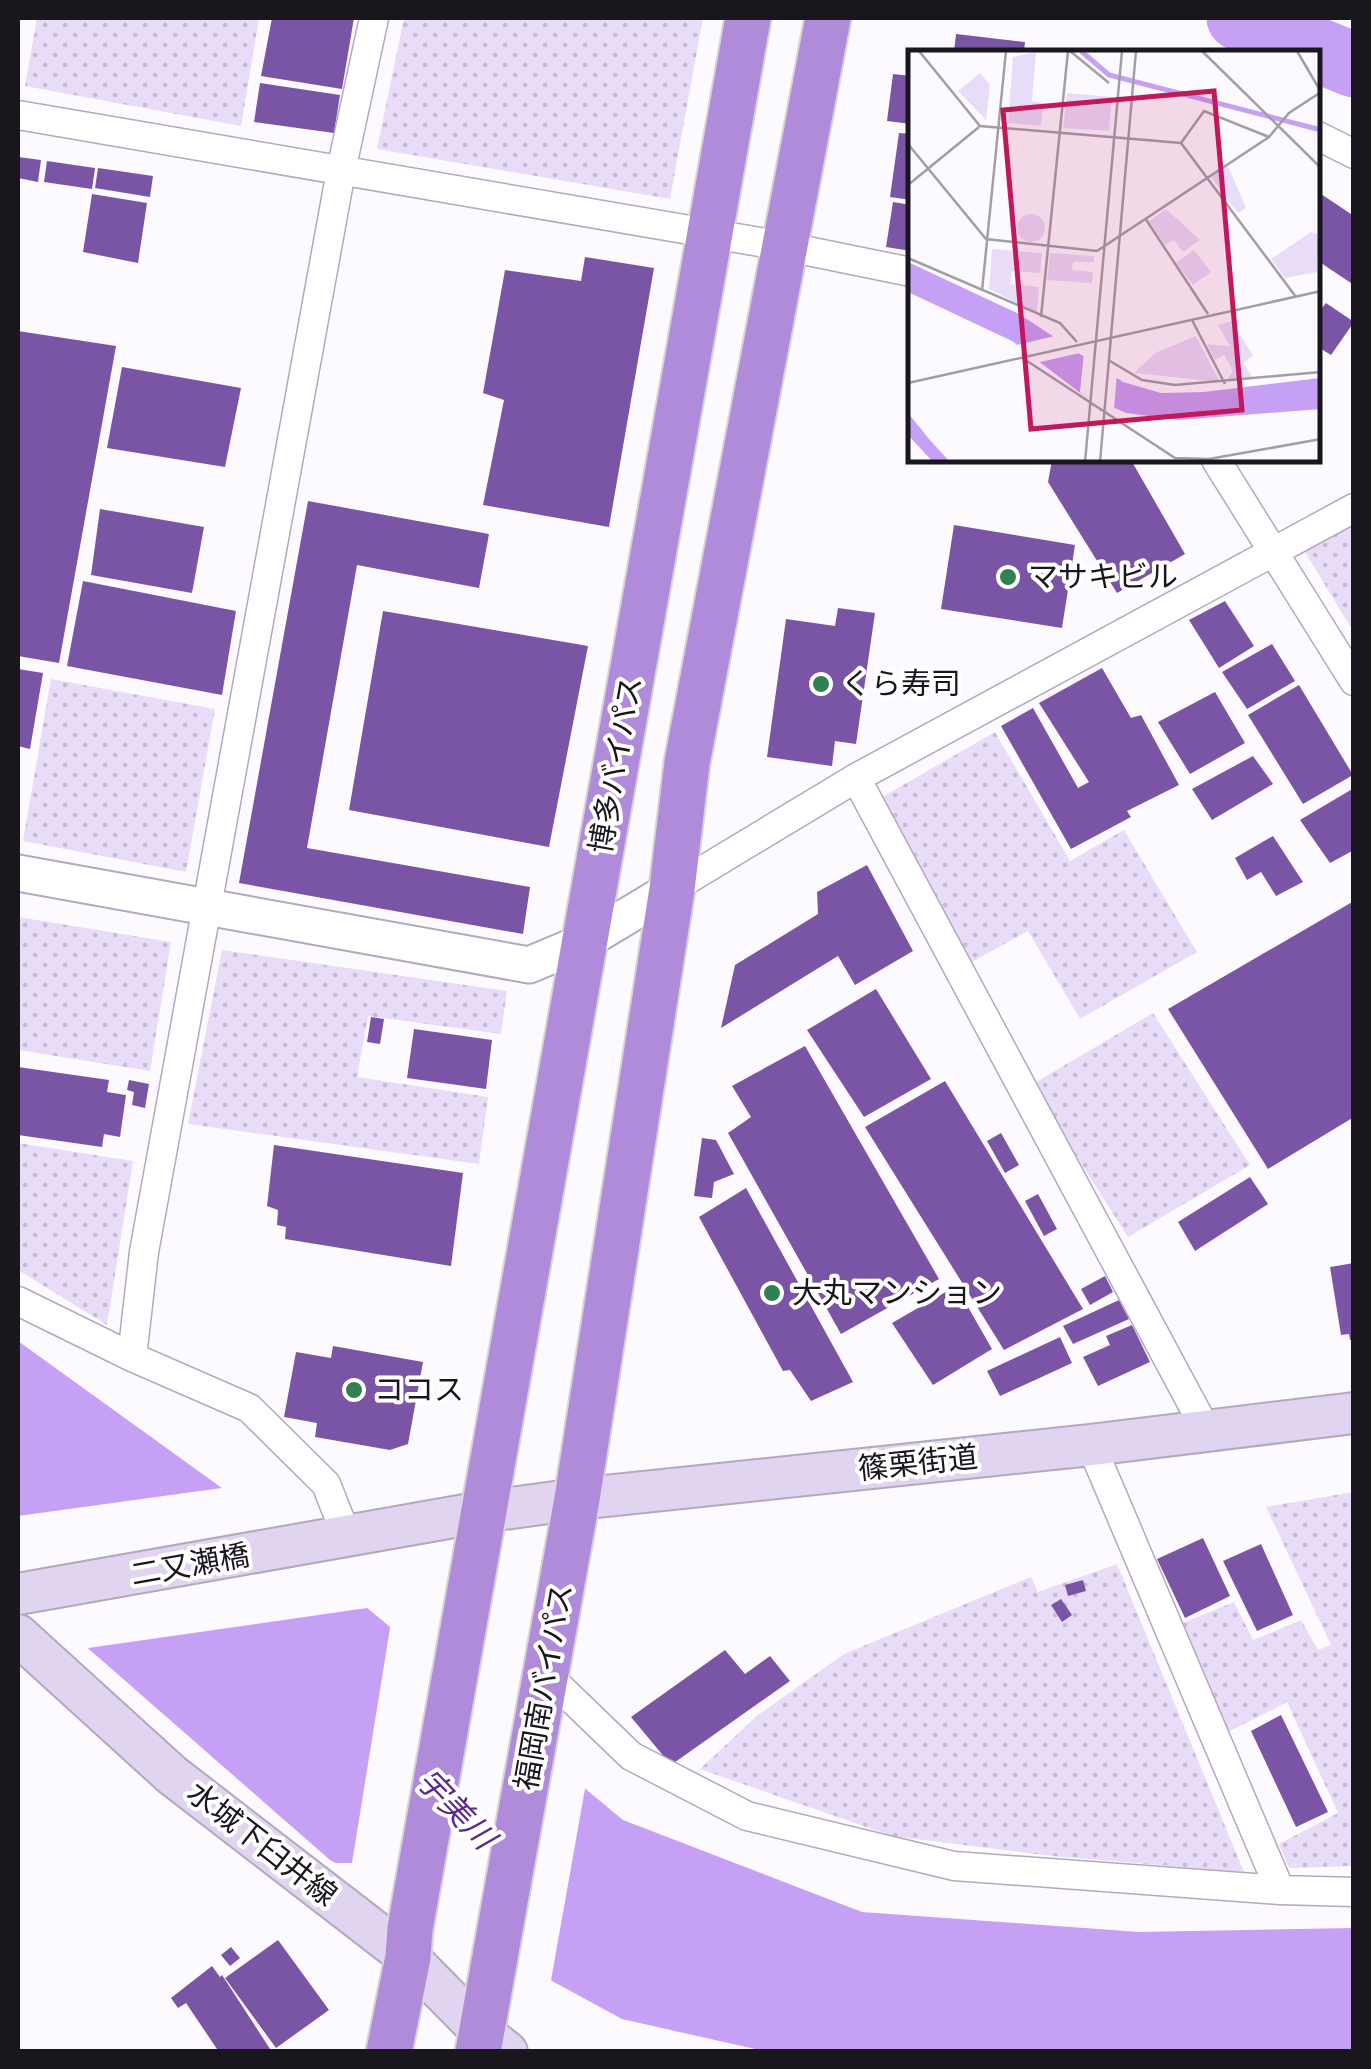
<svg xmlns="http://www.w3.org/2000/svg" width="1371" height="2069" viewBox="0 0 1371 2069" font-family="Jost,'Noto Sans JP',sans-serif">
  <defs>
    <pattern id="green-dots" width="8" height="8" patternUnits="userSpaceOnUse" patternTransform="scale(2.5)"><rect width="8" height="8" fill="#e8dcf9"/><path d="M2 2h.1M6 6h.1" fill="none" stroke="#c6bcd5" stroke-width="1.8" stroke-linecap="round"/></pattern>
  </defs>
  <rect width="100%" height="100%" fill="#fcfaff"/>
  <path fill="url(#green-dots)" d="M37,18H259L241,126L25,86Z
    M404,18H703L670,199L377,149Z
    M1353,526V631L1305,552Z
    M51,679L215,709L186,872L23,841Z
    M995,732L1070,861L1124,830L1197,952L1080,1019L1028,931L968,964L879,799Z
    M18,917L171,942L150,1071L18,1050Z
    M222,950L507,991L501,1034L368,1016L357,1077L488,1097L479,1164L188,1124Z
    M1153,1013L1250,1165L1128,1237L1031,1085Z
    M18,1143L133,1161L107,1325L18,1270Z
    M1353,1492V1866L1289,1868L1279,1844L1338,1813L1287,1702L1228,1732L1183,1623L1234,1602L1253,1640L1301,1620L1318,1650L1331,1645L1266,1507Z
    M1117,1564L1244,1872L1052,1856L892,1836L700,1769L758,1715L844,1654L1031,1577L1038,1592Z"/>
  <path fill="#c6a0f5" d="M18,1341L226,1491L623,1820L862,1912L1139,1932L1353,1928V2051L768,2052L622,2019L330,1860L18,1587Z"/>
  <path fill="#fcfaff" d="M229,1487L374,1607L81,1649L18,1594V1516Z
    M391,1622L586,1783L550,1986L361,1883L336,1863H352Z"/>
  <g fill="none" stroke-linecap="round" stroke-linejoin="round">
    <path stroke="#c6a0f5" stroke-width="65" d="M1239,18L1354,65"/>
  </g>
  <path fill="#7b55a5" d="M272,18H354L342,89L261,76Z
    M956,34L1025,42L1024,52H954Z
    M893,74L911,76V124L887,121Z
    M260,83L340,95L334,133L254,122Z
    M899,133L911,134V200L890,197Z
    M18,157L41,160L38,182L18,178Z
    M47,161L95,168L92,189L44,182Z
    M98,168L153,176L150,197L95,188Z
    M1318,192L1354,216V285L1318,261Z
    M92,194L147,203L138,263L83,252Z
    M893,202L911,205V251L886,247Z
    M585,257L654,268L609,527L483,505L504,400L483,393L505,270L581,281Z
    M1326,303L1354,322L1331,355L1318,347V313Z
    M18,331L116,346L59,663L18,656Z
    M122,367L241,388L225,467L107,448Z
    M1052,460H1131L1185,554L1117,593L1048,482Z
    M308,501L489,534L479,588L357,565L307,848L530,887L523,934L239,883Z
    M100,509L204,527L192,593L91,575Z
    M954,525L1075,545L1062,628L941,609Z
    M83,581L236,611L222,695L67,666Z
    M1225,601L1254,646L1219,668L1189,620Z
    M838,608L875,613L856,744L835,741L832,766L767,757L786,619L835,626Z
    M383,611L588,646L549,847L349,810Z
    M1272,644L1295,681L1247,709L1222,672Z
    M1102,668L1131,718L1141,715L1179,785L1127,811L1131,817L1071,849L1001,726L1033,708L1078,788L1089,782L1039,703Z
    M18,669L43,673L30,749L18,746Z
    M1299,685L1353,775L1303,804L1248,715Z
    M1215,692L1245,743L1190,774L1158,722Z
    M1253,756L1273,784L1212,820L1192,789Z
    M1354,788V850L1330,863L1300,820Z
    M1273,836L1303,882L1276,896L1261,872L1247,880L1235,858Z
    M867,865L913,951L855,985L838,956L721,1028L735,965L818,914L817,892Z
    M1354,901V1117L1268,1169L1168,1009Z
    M876,989L931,1079L864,1117L807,1030Z
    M371,1017L384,1019L380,1044L367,1042Z
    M414,1029L492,1040L486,1089L407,1078Z
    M805,1046L939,1279L841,1334L728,1133L751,1117L732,1086Z
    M18,1067L109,1080L107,1092L126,1095L120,1137L104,1134L102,1147L18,1135Z
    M129,1080L149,1084L145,1108L132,1105L134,1092L127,1090Z
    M945,1081L1083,1309L1004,1350L865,1127Z
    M1001,1133L1019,1165L1005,1173L987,1141Z
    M702,1138L716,1140L734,1174L714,1182L712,1198L694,1196Z
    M274,1145L463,1173L451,1266L285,1239L286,1227L277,1225L278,1210L267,1206Z
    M1250,1177L1268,1204L1195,1251L1178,1222Z
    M746,1188L853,1382L811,1401L790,1370L783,1371L699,1217Z
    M1038,1194L1057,1229L1044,1236L1025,1201Z
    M1354,1263V1340H1350L1349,1334L1341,1335L1330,1267Z
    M1105,1276L1113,1292L1090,1305L1081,1289Z
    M956,1286L992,1349L933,1385L892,1323Z
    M1119,1300L1129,1319L1073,1344L1063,1326Z
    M1132,1325L1150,1362L1098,1386L1083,1357L1110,1345L1106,1336Z
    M1060,1337L1072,1363L1000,1396L987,1371Z
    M333,1346L423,1362L408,1444L390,1450L315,1437L317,1423L284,1417L296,1352L331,1358Z
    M1203,1538L1230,1596L1185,1618L1157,1559Z
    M1261,1544L1293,1615L1257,1631L1223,1561Z
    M1083,1580L1086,1591L1068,1596L1065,1585Z
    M1061,1599L1072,1615L1062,1622L1051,1605Z
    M725,1650L745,1674L770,1656L790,1681L671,1765L631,1717Z
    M1281,1715L1328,1812L1296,1827L1251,1731Z
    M278,1940L329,2010L276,2048L225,1978Z
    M231,1947L240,1958L230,1966L221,1955Z
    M212,1966L220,1977L222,1975L272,2052H219L186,2003L178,2008L171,1998Z"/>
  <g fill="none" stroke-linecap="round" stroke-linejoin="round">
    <g stroke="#b2a9bf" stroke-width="31">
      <path id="minor" d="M18,115L783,246L911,272
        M1318,136L1354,154
        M1216,460L1354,681
        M856,778L1205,1428
        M672,889L856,778L1354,508
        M18,1301L132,1357L249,1408L326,1484L347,1537
        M132,1357L144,1252L341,171L374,18
        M1091,1445L1280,1890
        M547,1675L631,1756L747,1816L954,1866L1280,1890L1354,1892"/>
    </g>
    <g stroke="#b2a9bf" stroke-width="39">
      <path id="tertiary" d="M18,873L529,965L584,942L672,889"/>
    </g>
    <g stroke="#b2a9bf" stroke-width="44">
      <path id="secondary" d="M18,1594L482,1512L577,1499L1091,1445L1354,1413
        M18,1635L172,1775L408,1957L482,2032L507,2052"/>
    </g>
    <g stroke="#d6d5d6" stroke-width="49">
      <path id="trunk" d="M389,2052L408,1957L410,1929L748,18
        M478,2052L577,1499L672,889L687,763L828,18"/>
    </g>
    <use href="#minor" stroke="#fff" stroke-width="28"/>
    <use href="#tertiary" stroke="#fff" stroke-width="35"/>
    <use href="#secondary" stroke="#e1d4f1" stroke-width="40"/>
    <use href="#trunk" stroke="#b08bda" stroke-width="45"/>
  </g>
  <g fill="#318051" stroke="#fff" stroke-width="4">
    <circle cx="1008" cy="577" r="10"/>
    <circle cx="821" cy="684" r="10"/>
    <circle cx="772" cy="1293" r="10"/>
    <circle cx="354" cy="1390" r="10"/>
  </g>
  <g text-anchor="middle" stroke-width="8" stroke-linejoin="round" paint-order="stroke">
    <g font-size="30" fill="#19161e" stroke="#fff" text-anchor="start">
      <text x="1028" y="587">マサキビル</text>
      <text x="841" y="694">くら寿司</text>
      <text x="792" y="1303">大丸マンション</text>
      <text x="374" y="1400">ココス</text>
    </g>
    <g font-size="30" fill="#19161e" stroke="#fff">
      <text transform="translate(616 765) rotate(-80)" y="10">博多バイパス</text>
      <text transform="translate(918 1463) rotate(-6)" y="10">篠栗街道</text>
      <text transform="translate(190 1565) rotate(-10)" y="10">二又瀬橋</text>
      <text transform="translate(544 1687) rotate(-80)" y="10">福岡南バイパス</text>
      <text transform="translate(262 1844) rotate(38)" y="10">水城下臼井線</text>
    </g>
    <g font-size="32" font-style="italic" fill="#5c298b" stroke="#fff">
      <text transform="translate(456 1809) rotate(46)" y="11">宇美川</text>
    </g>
  </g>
  <g transform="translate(908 50)">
    <rect width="412" height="412" fill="#fcfaff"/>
    <path d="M128,2L124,51L135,53L133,76L100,73L105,7ZM72,23L82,35L78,70L50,41ZM159,43L204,47L201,81L155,78ZM320,116L338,158L330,163L303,127ZM258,159L292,190L275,202L266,190L257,195L241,171ZM109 178a14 14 0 1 1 28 0a14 14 0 1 1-28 0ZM403,182L412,185L409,222L377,228L363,209ZM84,199L134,203L132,223L104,221L102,234L131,237L129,263L81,239ZM286,200L303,222L285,235L268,213ZM142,203L186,206V212H165L164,220L185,222L184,233L139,230ZM324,271L345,306L335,313L344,327L319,330L325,321L316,305L307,310L299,294L322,296L310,275ZM288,286L312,332L226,323L247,303Z" fill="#e8dcf9"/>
    <path d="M0,212L111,264L215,332L253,343L296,342L412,328V359L271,370L218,363L171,342L104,291L0,242ZM0,363L21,389L42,412H25L0,385Z" fill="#c6a0f5"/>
    <path d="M155,284L209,322L206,360L172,342L176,302L128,313L105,296Z" fill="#fcfaff"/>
    <path fill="none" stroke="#c6a0f5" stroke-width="5" d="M173,1L201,25L413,80"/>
    <path fill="none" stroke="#a19fa5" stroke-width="2.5" d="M11,1L72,76L273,93L388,247M162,1L201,33M294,1L413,118M389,1L413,42M273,93L296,61L361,87M0,94L78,189L189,201L361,87L381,63L413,42M0,135L71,77M237,168L300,264M0,208L152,273L169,292M74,241L98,1M133,267L160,1M284,270L317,334M113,307L267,408L301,409L413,389M202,311L234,330L267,335L413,322M0,333L413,241M177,412L214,1M192,412L228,1"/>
    <path fill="#c2185b" fill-opacity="0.15" stroke="#c2185b" stroke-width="5" d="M306,41L334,360L123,379L95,60Z"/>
    <rect width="412" height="412" fill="none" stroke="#19161e" stroke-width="5"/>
  </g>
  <rect width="1371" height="2069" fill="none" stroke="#19161e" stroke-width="40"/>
</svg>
